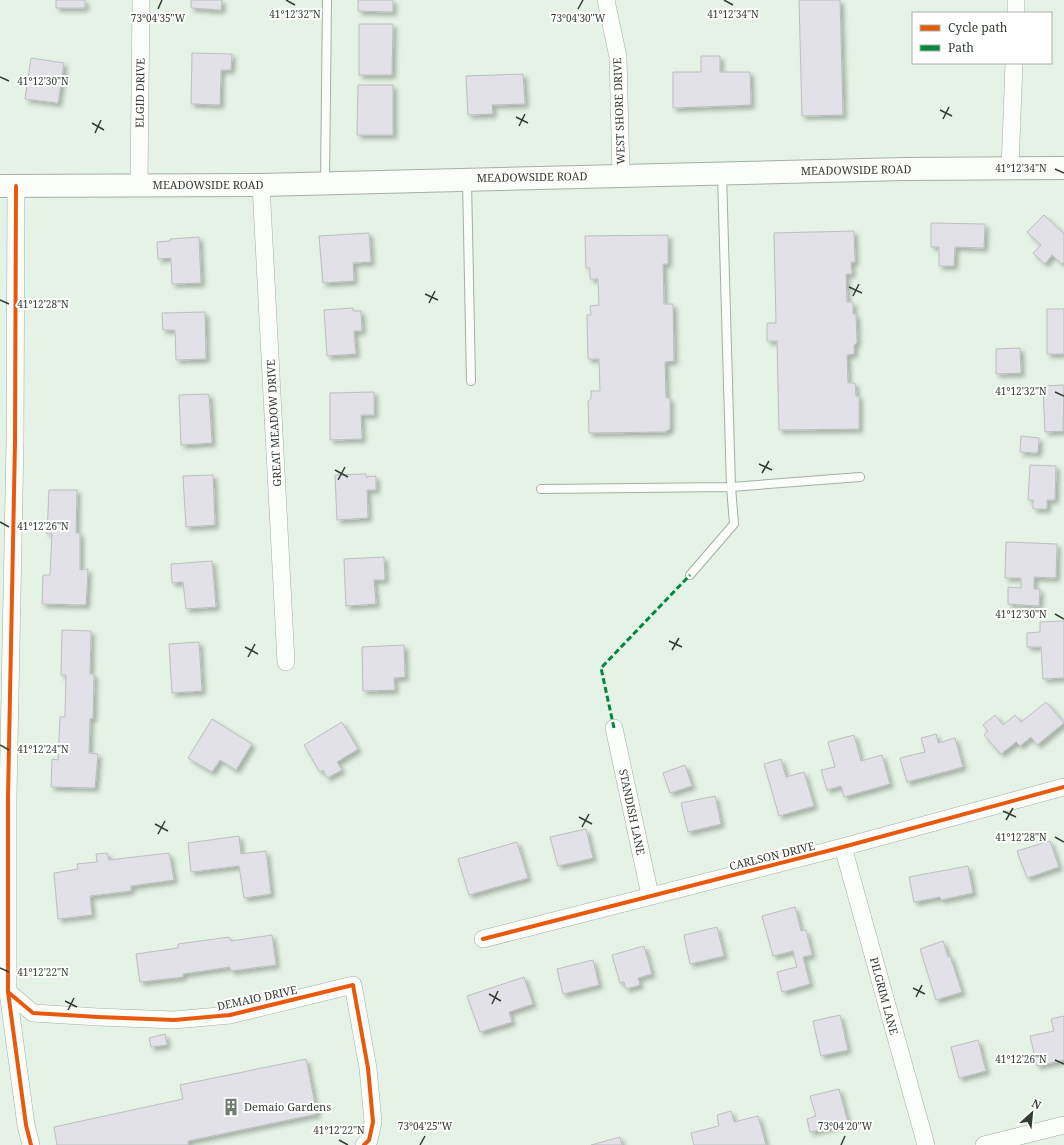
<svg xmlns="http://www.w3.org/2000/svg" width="1064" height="1145" viewBox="0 0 1064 1145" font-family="'Noto Serif',serif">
  <defs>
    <filter id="shadow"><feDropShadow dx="3.5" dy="3.5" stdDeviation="2" flood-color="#0004"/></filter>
  </defs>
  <rect width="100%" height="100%" fill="#e4f3e5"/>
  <path fill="#e1e1e7" stroke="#bcbfbf" filter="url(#shadow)" d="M56,0H85V8H56Z
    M191,0H222L221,10L191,8Z
    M358,0H393V12L358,11Z
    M799,0H840L843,115L802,116Z
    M359,24H393L392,75H359Z
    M192,53L232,54L231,70H221L220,105L191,104Z
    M701,56H720V72H750L751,105L673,108V72H701Z
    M31,58L64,63L58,103L25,99Z
    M523,74L525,104L492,105L493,114L468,115L466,76Z
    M358,85H393V135H357Z
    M1044,215L1064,234V262L1062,264L1052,255L1045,264L1033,253L1041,245L1027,232Z
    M931,223L985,224L984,248L955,247L954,266H939V247H931Z
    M854,231L855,262H851L852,274H846L847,302H853V314H856L857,343L854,345V354L847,355L848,383H855L856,396H859V429L779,430L777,341H767V323H776L774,233Z
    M369,233L371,262L353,263L354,281L323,283L319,236Z
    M668,235V264H663L664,304H673L674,361L665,362L666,398H670V429L665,432L589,433L588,401L591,399V391H600L599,359H588L587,315H591L590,306L599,305L598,279H590V268H586L585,236Z
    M199,237L201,283L172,284L171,258L158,259L157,242L170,241V239Z
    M353,308V311H361L362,331H354L356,354L327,356L324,310Z
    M1047,309H1064V354H1047Z
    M205,312L206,359L176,360L175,330H163L162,313Z
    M1020,348L1021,373L996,374V349Z
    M1064,385L1063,431L1045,432L1043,386Z
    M374,392V415H361L362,439L330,440V393Z
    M209,394L212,443L181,445L179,395Z
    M1021,436L1039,438L1038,452L1037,453L1020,452Z
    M1030,465L1056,466L1055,500H1047V509H1033V500H1028Z
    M366,474V477L376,476V490H367L368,518L337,520L335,475Z
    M213,475L215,525L186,527L183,476Z
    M49,490H77L76,533H80V570L88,569L86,605L42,604L43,575H50L52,534H47Z
    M1006,542L1057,544L1056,578L1034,577V589H1040L1039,606L1008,604V587L1021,588V578H1005Z
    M384,557L385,580H374L376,604L346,606L344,559Z
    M212,561L216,607L186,609L183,582L172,583L171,564Z
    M1064,621V678L1043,679L1041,647H1027V633L1040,632V622Z
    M62,630L91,631L90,674H94L93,718L90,719L89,753L98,754L95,788L51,787L52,759L58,760L60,717H65L66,675H61Z
    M199,642L202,691L172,693L169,644Z
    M404,645L405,677L394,678L395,690L363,691L362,647Z
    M1046,702L1064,723L1037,745L1031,737L1020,746L1016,742L1001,754L984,735L988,731L983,725L995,715L1003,725L1015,715L1021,722Z
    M212,719L252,744L236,770L220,760L212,772L188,758Z
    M342,722L358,749L337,762L342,770L327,778L323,770L320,772L304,745Z
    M936,734L938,743L955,738L963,767L907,782L900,758L925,752L921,738Z
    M854,735L861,761L882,755L890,784L844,797L841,786L827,790L821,770L835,767L828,742Z
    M781,759L786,777L804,772L814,806L779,816L764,764Z
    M685,765L692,786L670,793L663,773Z
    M715,796L721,824L688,832L681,803Z
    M586,829L593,858L558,866L550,837Z
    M239,836L241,854L266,851L271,894L244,898L239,866L191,872L188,843Z
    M1050,841L1059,867L1027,878L1017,851Z
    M517,842L528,878L469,895L458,859Z
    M107,853L109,860L169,853L174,880L131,886V891L90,896L92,915L58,919L54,873L78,869L77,864L97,862L96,854Z
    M968,866L973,893L941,900L940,897L914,902L909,877Z
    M795,907L801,931L806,930L812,955L803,957L810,984L782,992L777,972L797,967L793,951L773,956L762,916Z
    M717,927L724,956L690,964L684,935Z
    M272,935L276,965L231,971L230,967L183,974V977L140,982L136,954L178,948V944L229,937L231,941Z
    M943,941L948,957L950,956L962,992L936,1000L920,949Z
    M644,946L652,974L638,978L640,985L626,989L624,982L620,983L612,955Z
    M593,960L599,985L563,994L557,969Z
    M524,977L533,1004L509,1012L512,1022L480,1032L467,996Z
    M840,1015L848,1050L821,1056L813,1021Z
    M1064,1016V1060L1037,1066L1030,1036L1054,1031L1051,1019Z
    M165,1034L167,1045L151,1047L149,1038Z
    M978,1040L986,1071L959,1078L951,1047Z
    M306,1059L317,1114L188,1141V1145H57L54,1127L183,1099L180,1085Z
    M839,1089L848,1123L810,1132L807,1119L816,1116L810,1096Z
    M731,1111L734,1122L758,1116L766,1145H694L691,1133L719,1126L717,1115Z
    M620,1137L622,1145H591Z"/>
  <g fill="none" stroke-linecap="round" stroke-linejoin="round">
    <g stroke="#a4afa5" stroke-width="10">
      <path id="service" d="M467,180L471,381
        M325,182L327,0
        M541,489L731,487L860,477
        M690,575L734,524L731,487L722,174"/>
    </g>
    <g stroke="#a4afa5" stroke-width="18">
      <path id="minor" d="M606,0L618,57L621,175
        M1016,13V0
        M1010,168L1014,63
        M139,185L141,0
        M261,185L286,662
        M16,186L15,442L8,797V992L26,1125L31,1145
        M614,728L650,895
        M843,847L926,1145
        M483,939L843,847L1064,787
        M8,992L33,1013L98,1017L174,1020L230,1015L353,985L368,1068L373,1122L369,1140L364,1145
        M984,1145L1064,1125"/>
    </g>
    <g stroke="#a4afa5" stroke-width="24">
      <path id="secondary" d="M0,186L261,185L905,169L1064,168"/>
    </g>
    <use href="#service" stroke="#fbfdfb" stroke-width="8"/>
    <use href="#minor" stroke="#fbfdfb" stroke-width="17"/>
    <use href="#secondary" stroke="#fbfdfb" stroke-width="22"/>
    <path stroke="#00873e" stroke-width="3" stroke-dasharray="6 3" stroke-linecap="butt" d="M614,728L601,668L690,575"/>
    <g stroke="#fefefe" stroke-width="6">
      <path id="cycleway" d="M16,186L15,442L8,797V992L26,1125L31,1145
        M483,939L843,847L1064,787
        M8,992L33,1013L98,1017L174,1020L230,1015L353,985L368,1068L373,1122L369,1140L364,1145"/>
    </g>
    <use href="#cycleway" stroke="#e8590c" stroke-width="4"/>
  </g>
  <path fill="none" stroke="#323c32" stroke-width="1.5" d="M286,0L295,5M724,0L733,5M158,9L162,0M578,9L583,0M0,77L9,81M940,110L952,116M516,117L528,123M943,119L949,107M92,123L104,130M519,126L525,114M95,133L101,120M1055,169L1064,173M849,287L862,293M425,294L438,300M853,296L859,284M0,300L9,304M429,303L435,291M1055,392L1064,396M759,464L772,470M335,470L348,477M762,473L769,461M338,480L345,467M0,522L9,527M1055,614L1064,619M669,641L682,647M245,647L258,654M672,650L679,638M248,657L255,644M0,745L9,750M1003,811L1016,817M579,817L592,824M1006,820L1013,808M155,824L168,831M582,827L589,814M158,834L165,821M1055,837L1064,842M0,968L9,972M913,988L925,994M489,994L501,1001M916,997L922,985M65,1001L77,1007M492,1004L498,991M68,1010L74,998M1055,1060L1064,1064M339,1140L348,1145M420,1145L425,1136M841,1145L845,1136"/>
  <defs>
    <g id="building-bare" transform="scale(1.38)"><path d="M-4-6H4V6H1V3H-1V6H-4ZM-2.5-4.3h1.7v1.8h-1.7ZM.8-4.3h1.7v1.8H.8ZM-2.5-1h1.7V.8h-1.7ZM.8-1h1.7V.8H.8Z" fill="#707c71" stroke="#fefefe" stroke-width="2.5" paint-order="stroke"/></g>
  </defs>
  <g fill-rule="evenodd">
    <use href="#building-bare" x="231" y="1107"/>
  </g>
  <g text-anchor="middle" stroke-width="4" stroke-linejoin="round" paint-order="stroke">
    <g font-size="11" fill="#323c32" stroke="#fefefe">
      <text transform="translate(140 93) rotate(-89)" y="4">ELGID DRIVE</text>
      <text transform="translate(619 111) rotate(-92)" y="4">WEST SHORE DRIVE</text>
      <text transform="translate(856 170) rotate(-1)" y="4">MEADOWSIDE ROAD</text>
      <text transform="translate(532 177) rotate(-1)" y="4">MEADOWSIDE ROAD</text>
      <text x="208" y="189">MEADOWSIDE ROAD</text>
      <text transform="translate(274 423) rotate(-93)" y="4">GREAT MEADOW DRIVE</text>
      <text transform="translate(632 812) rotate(78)" y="4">STANDISH LANE</text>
      <text transform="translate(772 856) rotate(-14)" y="4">CARLSON DRIVE</text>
      <text transform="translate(884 996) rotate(75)" y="4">PILGRIM LANE</text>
      <text transform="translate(257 998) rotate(-12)" y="4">DEMAIO DRIVE</text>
    </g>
    <g font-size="11" fill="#323c32" stroke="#fefefe" text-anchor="start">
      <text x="244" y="1111">Demaio Gardens</text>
    </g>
  </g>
  <g font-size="10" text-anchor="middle" fill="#323c32" stroke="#fefefe" stroke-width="4" stroke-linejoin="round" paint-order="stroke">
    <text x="295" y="18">41°12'32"N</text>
    <text x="733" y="18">41°12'34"N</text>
    <text x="158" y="22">73°04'35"W</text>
    <text x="578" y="22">73°04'30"W</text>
    <text x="43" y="85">41°12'30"N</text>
    <text x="1021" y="172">41°12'34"N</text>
    <text x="43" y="308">41°12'28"N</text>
    <text x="1021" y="395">41°12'32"N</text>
    <text x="43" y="530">41°12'26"N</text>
    <text x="1021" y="618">41°12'30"N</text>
    <text x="43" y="753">41°12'24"N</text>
    <text x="1021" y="841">41°12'28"N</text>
    <text x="43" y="976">41°12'22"N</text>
    <text x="1021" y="1063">41°12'26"N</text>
    <text x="425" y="1130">73°04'25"W</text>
    <text x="845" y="1130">73°04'20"W</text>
    <text x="339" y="1134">41°12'22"N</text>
  </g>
  <rect x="912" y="12" width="140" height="52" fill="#fefefe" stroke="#acb0ac"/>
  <rect x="920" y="25" width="20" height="6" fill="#e8590c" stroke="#acb0ac"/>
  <text x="948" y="32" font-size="12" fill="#323c32">Cycle path</text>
  <rect x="920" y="45" width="20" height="6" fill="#00873e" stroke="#acb0ac"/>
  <text x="948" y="52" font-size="12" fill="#323c32">Path</text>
  <g transform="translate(1032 1113) rotate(27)" stroke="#fefefe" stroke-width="3" paint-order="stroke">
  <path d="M0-3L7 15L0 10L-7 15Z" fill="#323c32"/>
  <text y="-6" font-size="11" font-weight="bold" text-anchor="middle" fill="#323c32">N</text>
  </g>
</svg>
